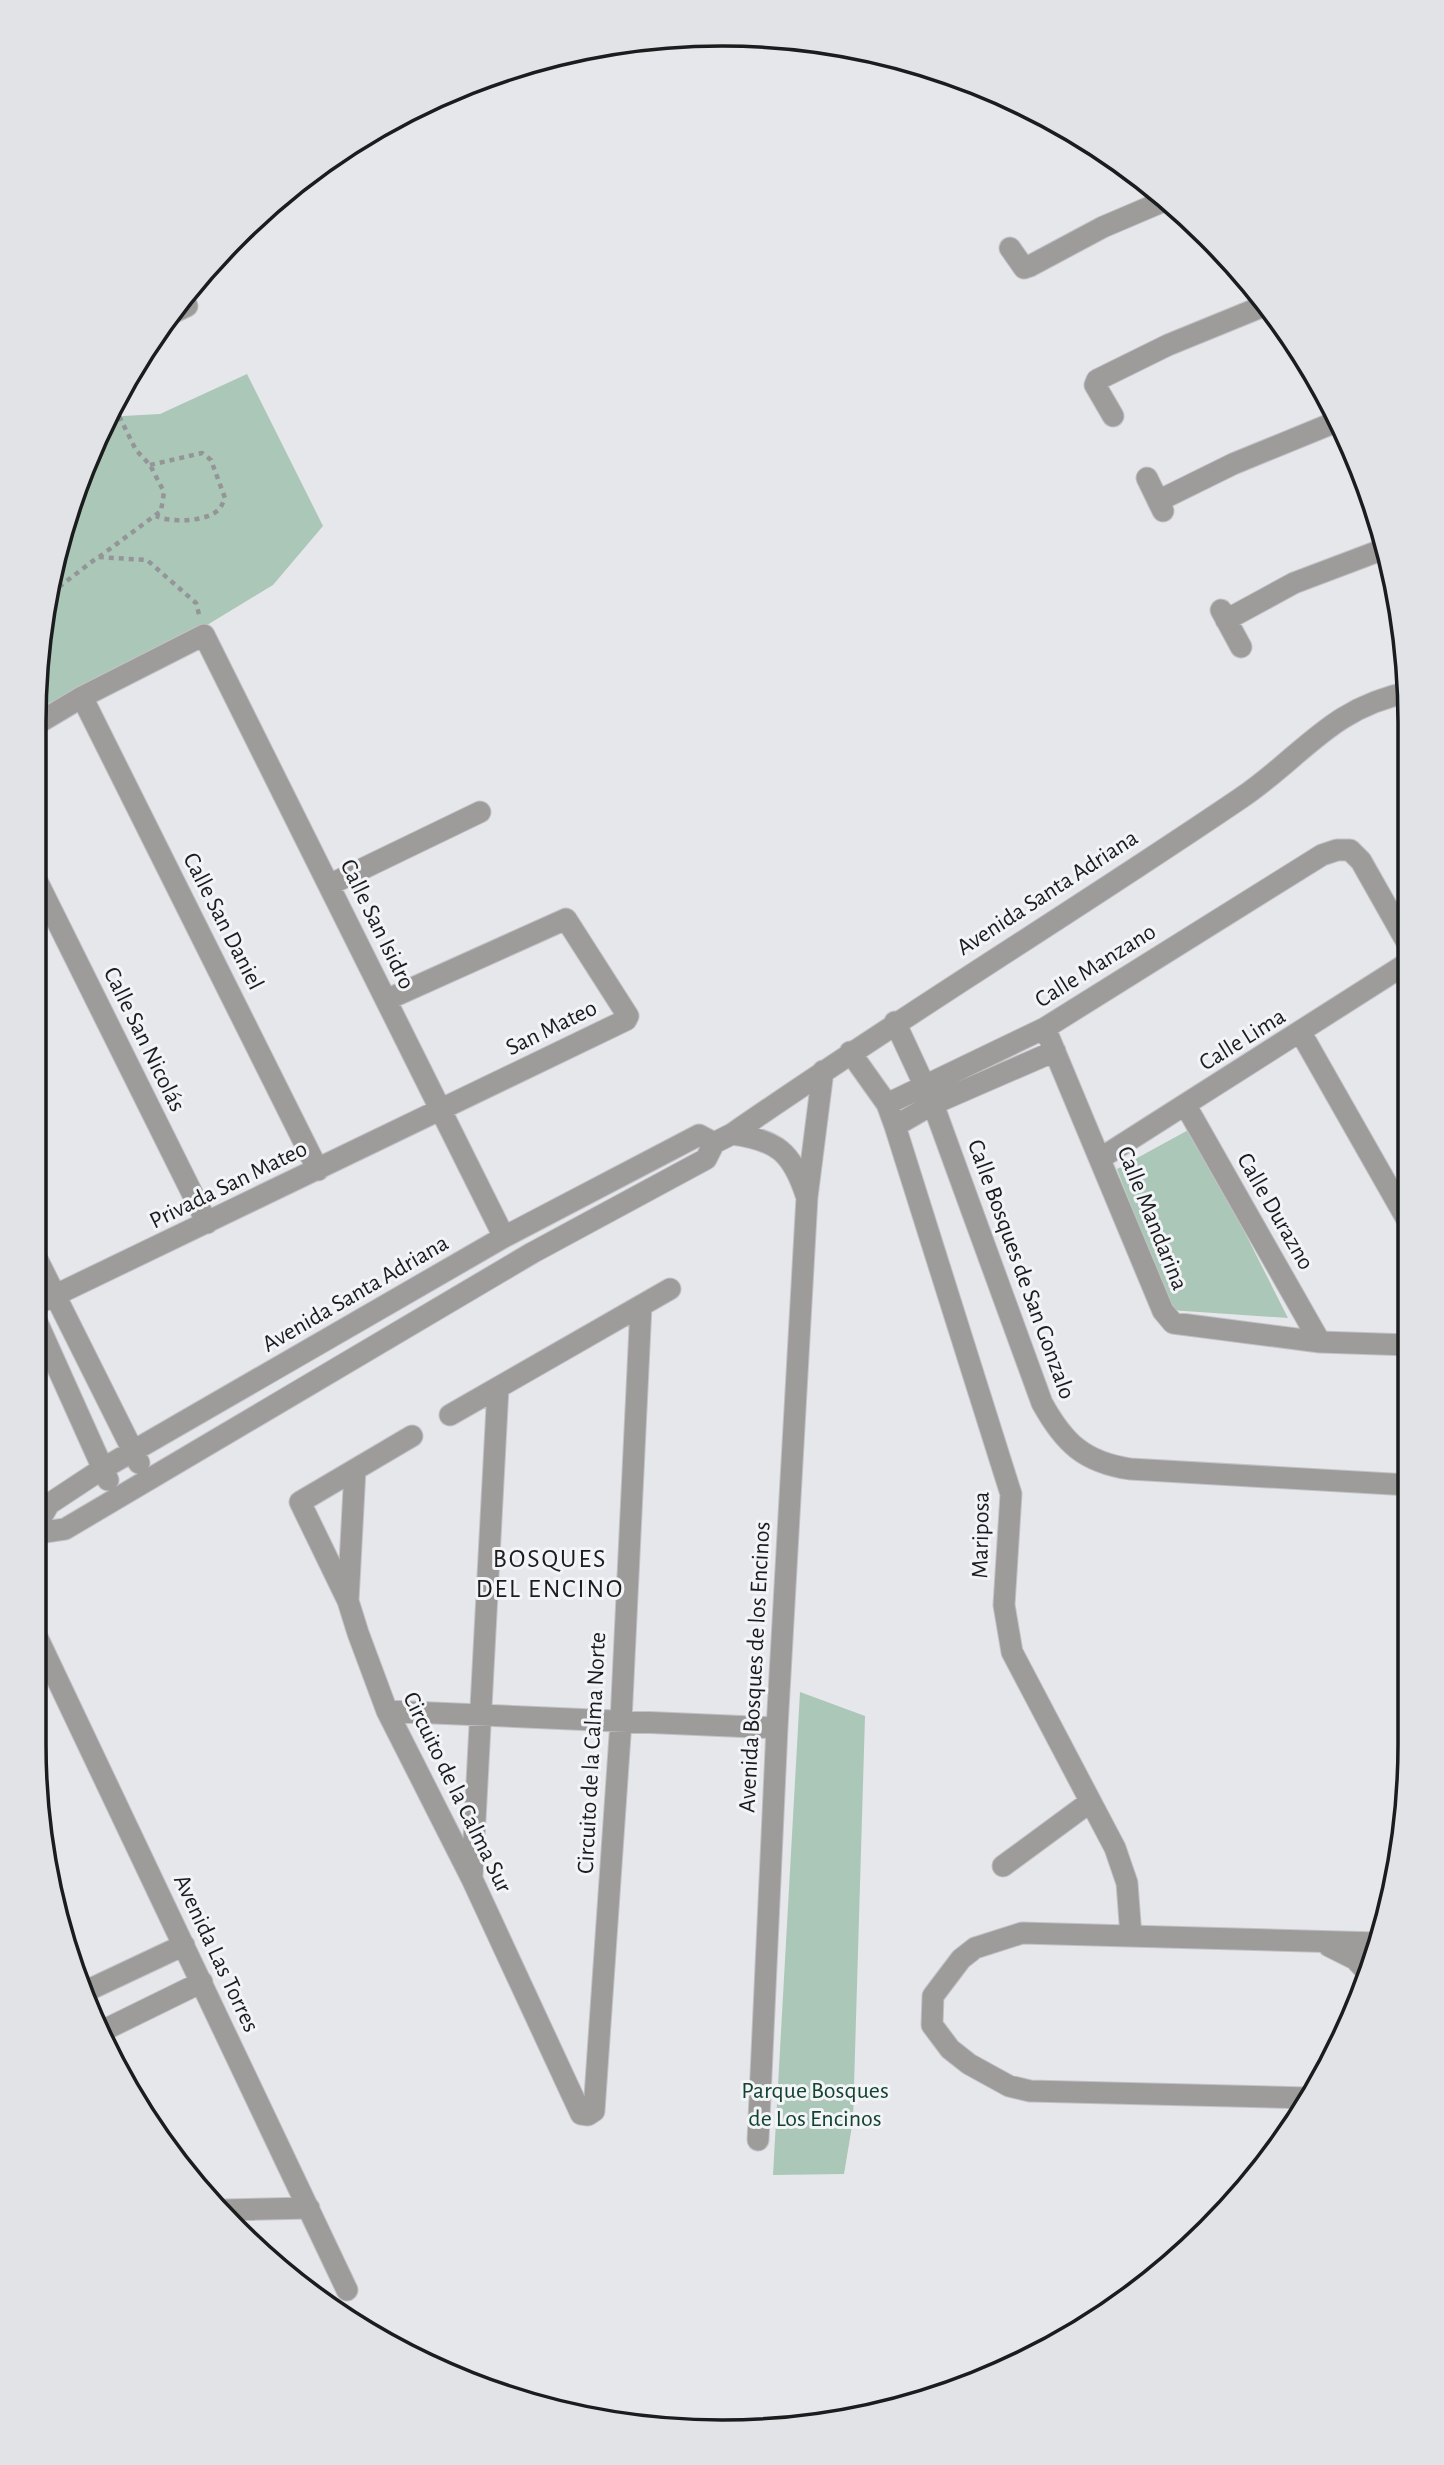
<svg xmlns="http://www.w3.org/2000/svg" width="1444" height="2465" viewBox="0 0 1444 2465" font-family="'Alegreya Sans',sans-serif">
  <rect width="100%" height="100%" fill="#e5e7eb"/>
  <path fill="#abc7b8" d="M247,374L323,526L273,585L194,633L35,710V677L70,500L108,423L123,416L160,414Z
    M1192,1128L1288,1318L1170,1310L1117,1169Z
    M800,1692L865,1716L853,2120L844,2174L773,2175Z"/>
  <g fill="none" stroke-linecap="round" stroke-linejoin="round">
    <g stroke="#c1c2c6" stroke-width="23">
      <path id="minor" d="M1010,248L1024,268L1030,266L1103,227L1164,201
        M170,314L187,306
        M1113,416L1095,385L1097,380L1168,345L1266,305
        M1147,478L1163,511
        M1158,501L1233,464L1338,421
        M1221,610L1241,647
        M1226,620L1294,583L1384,549
        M82,697L318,1170
        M35,725L82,697L204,635L504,1237
        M36,879L207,1223
        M329,885L480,812
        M895,1022L933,1104L1042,1403C1064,1443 1084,1462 1130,1469L1409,1485
        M1045,1028L1163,1311L1173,1323L1320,1342L1409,1345
        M1301,1033L1409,1223
        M850,1052L887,1104L895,1126L1011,1494L1004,1605L1012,1652L1115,1848L1127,1883L1131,1936
        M887,1104L1045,1028L1322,855L1337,850H1350L1361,861L1409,946
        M1186,1106L1320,1342
        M895,1126L933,1104L1055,1051
        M732,1134C777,1140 792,1152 806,1195
        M1101,1158L1409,962
        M37,1259L139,1463
        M37,1304L626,1020L628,1016L566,919L386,1000
        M37,1322L108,1480
        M450,1415L670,1289
        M355,1470L348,1601L358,1633L387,1711L472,1879L581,2114L588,2115L594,2111L621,1721L641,1306
        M38,1523L49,1504L102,1469L504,1237L699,1135L714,1143
        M38,1533L65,1529L532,1253L706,1159L714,1143L732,1134C899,1018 1073,912 1241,798C1303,756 1330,708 1409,692
        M347,1599L300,1502L412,1436
        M38,1639L347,2290
        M387,1711L777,1728
        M1003,1866L1090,1802
        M472,1876L498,1388
        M1329,1946L1355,1959L1369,1974
        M82,1993L184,1945
        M98,2033L202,1982
        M1308,2098L1030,2091L1009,2086L969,2064L950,2049L932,2025L933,1996L961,1959L975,1948L1022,1933L1378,1943
        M758,2140L777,1728L807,1197L823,1071
        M224,2210L309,2208"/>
    </g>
    <path stroke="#949598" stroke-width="4.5" stroke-dasharray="5 5" stroke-linecap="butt" d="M150,465L202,453L211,460L225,498C223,502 222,506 219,509C208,522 170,523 156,516
      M99,557L161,511L164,492L150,465L136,450L115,408
      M51,593L98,557L147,560L196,603L200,618"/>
    <use href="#minor" stroke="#9e9b9b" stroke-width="21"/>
  </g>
  <g text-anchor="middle" stroke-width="6" stroke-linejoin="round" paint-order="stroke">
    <g font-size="24" fill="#1b1c1d" stroke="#f3f4f8">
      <text transform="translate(1047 892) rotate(-33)" y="8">Avenida Santa Adriana</text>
      <text transform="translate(224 921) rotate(63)" y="8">Calle San Daniel</text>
      <text transform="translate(378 924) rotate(64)" y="8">Calle San Isidro</text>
      <text transform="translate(1095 965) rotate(-32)" y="8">Calle Manzano</text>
      <text transform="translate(551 1027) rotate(-26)" y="8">San Mateo</text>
      <text transform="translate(145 1039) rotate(64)" y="8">Calle San Nicolás</text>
      <text transform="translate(1242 1039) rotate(-32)" y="8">Calle Lima</text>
      <text transform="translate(228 1184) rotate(-26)" y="8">Privada San Mateo</text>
      <text transform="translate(1276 1211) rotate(60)" y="8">Calle Durazno</text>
      <text transform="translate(1153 1218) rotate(68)" y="8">Calle Mandarina</text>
      <text transform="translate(1022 1269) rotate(70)" y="8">Calle Bosques de San Gonzalo</text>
      <text transform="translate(355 1293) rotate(-30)" y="8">Avenida Santa Adriana</text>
      <text transform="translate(980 1535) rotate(-89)" y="8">Mariposa</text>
      <text transform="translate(754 1667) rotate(-87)" y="8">Avenida Bosques de los Encinos</text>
      <text transform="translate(591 1753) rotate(-87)" y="8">Circuito de la Calma Norte</text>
      <text transform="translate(458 1792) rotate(64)" y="8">Circuito de la Calma Sur</text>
      <text transform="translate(217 1953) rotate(65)" y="8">Avenida Las Torres</text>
    </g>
    <g font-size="24" fill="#12432e" stroke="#f3f4f8">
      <text x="815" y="2098">Parque Bosques<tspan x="815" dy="28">de Los Encinos</tspan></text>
    </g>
    <g font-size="26" letter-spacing="2" fill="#1b1c1d" stroke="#f3f4f8">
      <text x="550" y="1567">BOSQUES<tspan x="550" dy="30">DEL ENCINO</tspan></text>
    </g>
  </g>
  <path d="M0 0H1444V2465H0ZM722 46H722A676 676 0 0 1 1398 722V1744A676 676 0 0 1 722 2420H722A676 676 0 0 1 46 1744V722A676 676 0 0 1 722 46Z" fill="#e2e3e6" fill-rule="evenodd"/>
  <path fill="none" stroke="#1b1c1d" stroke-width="3.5" d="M722 46H722A676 676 0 0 1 1398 722V1744A676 676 0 0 1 722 2420H722A676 676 0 0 1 46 1744V722A676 676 0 0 1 722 46Z"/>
</svg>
